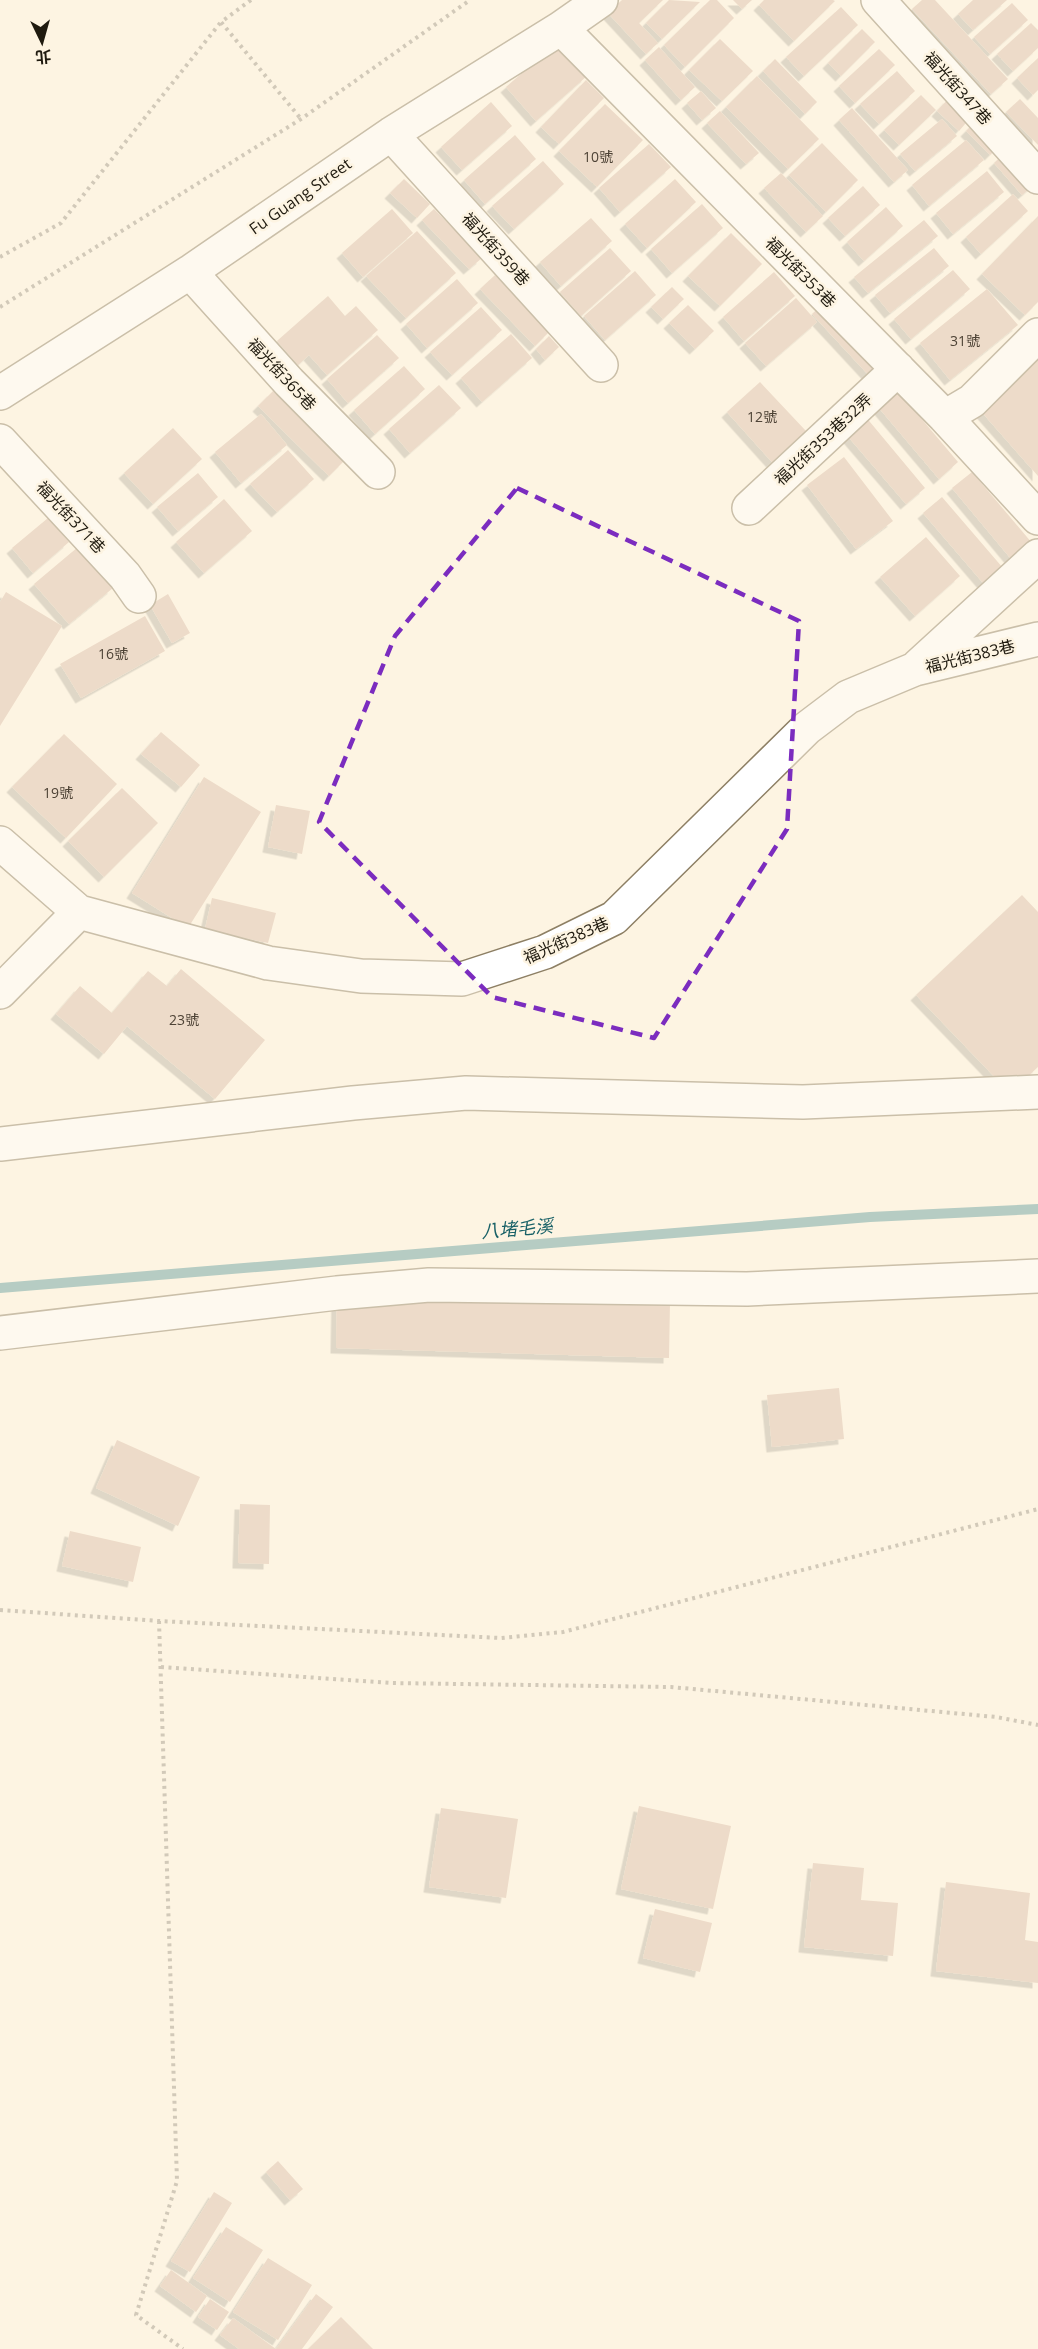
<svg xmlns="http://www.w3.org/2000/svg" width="1038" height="2349" viewBox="0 0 1038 2349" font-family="'Open Sans','Noto Sans TC',sans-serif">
  <defs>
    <filter id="shadow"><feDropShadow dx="-5.5" dy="5.5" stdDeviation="0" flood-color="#0004"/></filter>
  </defs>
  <rect width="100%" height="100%" fill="#fdf4e2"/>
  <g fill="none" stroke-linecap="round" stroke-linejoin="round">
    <path stroke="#609c9d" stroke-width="10" d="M0,1288L870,1217L1038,1209"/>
  </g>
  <path fill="#dabdaa" filter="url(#shadow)" d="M622,0H663L639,23L658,43L646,54L608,13Z
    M669,0L700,2L662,39L646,23Z
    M710,0H717L734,18L685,67L664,45Z
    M733,0H752L742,9Z
    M764,0H833L835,1L794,41L759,5Z
    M922,0H935L1008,79L991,94L912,9Z
    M973,0H1007L973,30L958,14Z
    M1012,3L1028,20L990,54L974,37Z
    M841,7L858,25L804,76L786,57Z
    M1031,23L1038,30V48L1013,71L997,54Z
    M862,29L875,42L841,76L828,63Z
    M720,39L753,71L722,101L689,70Z
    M557,43L587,76L536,121L506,87Z
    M659,47L695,87L681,100L645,60Z
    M879,49L895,65L855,103L839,86Z
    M1038,58V90L1033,95L1017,78Z
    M775,59L817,102L805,114L763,71Z
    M897,71L915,91L879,124L860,104Z
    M757,76L819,139L788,169L726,107Z
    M586,80L604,98L559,144L541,127Z
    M701,91L716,108L702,120L687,103Z
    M921,95L936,110L899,145L884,130Z
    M949,98L971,117L959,131L937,111Z
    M1020,99L1038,118V145L1006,112Z
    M491,102L512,126L462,170L441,147Z
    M605,104L643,140L597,187L559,151Z
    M852,108L908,170L894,182L839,120Z
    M720,111L759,153L746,164L707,123Z
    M942,119L957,136L915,171L900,154Z
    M977,120L1001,144L990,155L966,131Z
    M515,135L536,159L485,204L464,180Z
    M966,140L984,160L929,206L912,185Z
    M822,143L858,180L826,212L789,175Z
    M649,144L671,167L620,212L599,188Z
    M1007,151L1035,184L1022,195L994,163Z
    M543,161L564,184L514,229L492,206Z
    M987,171L1004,192L953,234L936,213Z
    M781,173L823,216L806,232L764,188Z
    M404,179L430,204L417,218L390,193Z
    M675,179L696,202L647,248L625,224Z
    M863,186L880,205L845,236L828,218Z
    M1013,194L1028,211L981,254L966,237Z
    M702,204L723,228L672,273L651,249Z
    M886,207L903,226L864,261L847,242Z
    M392,209L413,233L363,277L342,253Z
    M434,209L482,258L469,269L422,220Z
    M1038,216V302L1025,315L982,274Z
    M591,218L612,241L561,286L540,262Z
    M924,220L938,236L868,293L854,277Z
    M417,231L456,273L406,318L366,276Z
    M731,233L762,264L720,306L688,276Z
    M610,248L631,271L581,316L560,292Z
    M934,248L949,266L890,313L875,295Z
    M953,270L970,289L911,339L894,319Z
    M635,271L656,295L605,340L584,316Z
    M774,272L795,296L744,341L723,317Z
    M495,275L549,332L535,346L480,289Z
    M457,279L478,303L427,348L406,324Z
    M672,287L684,299L663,319L651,307Z
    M987,289L1018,325L950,380L920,343Z
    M328,296L345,316L356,306L378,330L327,375L309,355L298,365L277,341Z
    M831,297L894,365L875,382L812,314Z
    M796,298L817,322L766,366L745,343Z
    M688,305L714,331L695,349L669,323Z
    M481,307L502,330L452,375L430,352Z
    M511,334L532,358L482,402L461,378Z
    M377,335L399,358L348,403L327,379Z
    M549,336L559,347L545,360L536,349Z
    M1038,343V476L972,401Z
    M404,366L425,389L375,434L354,410Z
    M760,382L806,431L772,462L727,412Z
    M439,385L461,408L410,453L389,429Z
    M273,391L344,461L329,476L258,406Z
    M898,391L958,462L939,479L879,408Z
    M261,414L287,445L241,483L215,452Z
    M865,416L925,488L906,504L845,433Z
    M173,428L202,459L153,504L124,473Z
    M288,450L314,479L277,512L250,484Z
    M844,457L893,521L856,549L807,485Z
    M972,472L1032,543L1012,560L952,488Z
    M198,473L218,497L178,531L157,507Z
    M942,497L1003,568L984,584L923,513Z
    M224,499L252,531L204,573L176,542Z
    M48,518L69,542L33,573L12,548Z
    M926,537L960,576L915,616L880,577Z
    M78,547L113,588L69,624L34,584Z
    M6,592L62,626L0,726V602Z
    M168,594L190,633L172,643L150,605Z
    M145,616L165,651L81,698L60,664Z
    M161,732L200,765L181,787L141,754Z
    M64,734L117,784L66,838L12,787Z
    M204,777L261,812L188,928L132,893Z
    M122,788L158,823L104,877L68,841Z
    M276,805L310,811L302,854L268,847Z
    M1022,895L1038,912V1067L1010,1093L916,995Z
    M212,898L276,913L268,943L205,929Z
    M181,969L265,1040L215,1099L127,1026L104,1054L56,1014L80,986L112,1013L148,971L167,986Z
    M337,1293L670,1302L669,1358L336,1348Z
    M839,1388L844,1439L772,1447L767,1395Z
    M117,1440L200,1477L178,1526L96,1488Z
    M240,1504L270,1505L269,1564L238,1563Z
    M70,1531L141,1547L133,1582L62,1566Z
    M639,1806L731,1826L713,1909L621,1889Z
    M441,1808L518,1819L506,1898L429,1887Z
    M813,1863L864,1868L861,1900L898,1903L893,1956L804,1947Z
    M946,1882L1030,1893L1025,1940L1038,1942V1983L936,1971Z
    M655,1909L712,1923L700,1972L643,1958Z
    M278,2161L303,2189L290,2200L266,2172Z
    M214,2192L232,2203L190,2272L171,2261Z
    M226,2227L263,2250L230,2302L193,2278Z
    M268,2258L312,2285L278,2340L233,2312Z
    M171,2270L207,2296L196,2312L160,2286Z
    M316,2294L333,2307L302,2349H276Z
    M210,2299L229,2312L217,2330L198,2317Z
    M341,2317L373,2349H308Z
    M233,2318L276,2349H239L220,2335Z"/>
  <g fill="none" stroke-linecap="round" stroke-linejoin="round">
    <g stroke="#8d7f64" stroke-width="36">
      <path id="minor" d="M878,0L1038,177
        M561,28L945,417L1038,518
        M391,134L601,365
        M190,272L289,382L378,472
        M0,393L190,272L391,134L561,28L601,0
        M945,417L972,401L1038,335
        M0,441L125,576L139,596
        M749,508L898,369
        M918,666L1038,556
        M0,843L79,912L268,963L361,976L462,979L545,952L614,918L807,728L848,697L915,669L1038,639
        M0,992L79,912
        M0,1144L353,1103L466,1093L803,1102L1038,1092
        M0,1333L337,1293L429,1285L747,1289L1038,1276"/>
    </g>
    <path stroke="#9d9687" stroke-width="4" stroke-dasharray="3 4.5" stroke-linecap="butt" d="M251,0L221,22L301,119
      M0,257L61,223L221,22
      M0,307L301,119L470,0
      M0,1610L159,1621L501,1638L563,1632L1038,1509
      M159,1621L177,2181L136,2315L183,2349
      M161,1667L391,1683L671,1687L996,1717L1038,1725"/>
    <use href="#minor" stroke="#fff" stroke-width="33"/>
  </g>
  <path d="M0 0H1038V2349H0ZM517,488L799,621L787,829L654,1038L492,997L319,822L395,636Z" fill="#fdf4e2" fill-opacity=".55" fill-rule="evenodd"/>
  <path fill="none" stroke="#7b2cbf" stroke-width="4.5" stroke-dasharray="12 8" stroke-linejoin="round" d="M517,488L799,621L787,829L654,1038L492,997L319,822L395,636Z"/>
  <g text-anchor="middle" stroke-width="5" stroke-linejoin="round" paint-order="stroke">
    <g font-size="14" fill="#4e4336">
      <text x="598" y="162">10號</text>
      <text x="965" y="346">31號</text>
      <text x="762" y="422">12號</text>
      <text x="113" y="659">16號</text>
      <text x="58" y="798">19號</text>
      <text x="184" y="1025">23號</text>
    </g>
    <g font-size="16" fill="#1f1a0f" stroke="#fdf4e2">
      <text transform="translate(958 88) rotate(48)" y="6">福光街347巷</text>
      <text transform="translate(300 196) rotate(-35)" y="6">Fu Guang Street</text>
      <text transform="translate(496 249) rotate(48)" y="6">福光街359巷</text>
      <text transform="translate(801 272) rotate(45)" y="6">福光街353巷</text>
      <text transform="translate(282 374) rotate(47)" y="6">福光街365巷</text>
      <text transform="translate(823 439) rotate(-43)" y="6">福光街353巷32弄</text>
      <text transform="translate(71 517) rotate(47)" y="6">福光街371巷</text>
      <text transform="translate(970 656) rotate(-14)" y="6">福光街383巷</text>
      <text transform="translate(566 940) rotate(-24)" y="6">福光街383巷</text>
    </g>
    <g font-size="18" font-style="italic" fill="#196167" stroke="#fdf4e2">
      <text transform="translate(517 1229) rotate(-5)" y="6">八堵毛溪</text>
    </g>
  </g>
  <g transform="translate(42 42) rotate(175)" stroke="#fdf4e2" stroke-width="4.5" paint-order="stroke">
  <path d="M0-4.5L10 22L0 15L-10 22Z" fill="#1f1a0f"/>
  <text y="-9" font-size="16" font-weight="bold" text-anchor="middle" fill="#1f1a0f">北</text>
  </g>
</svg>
